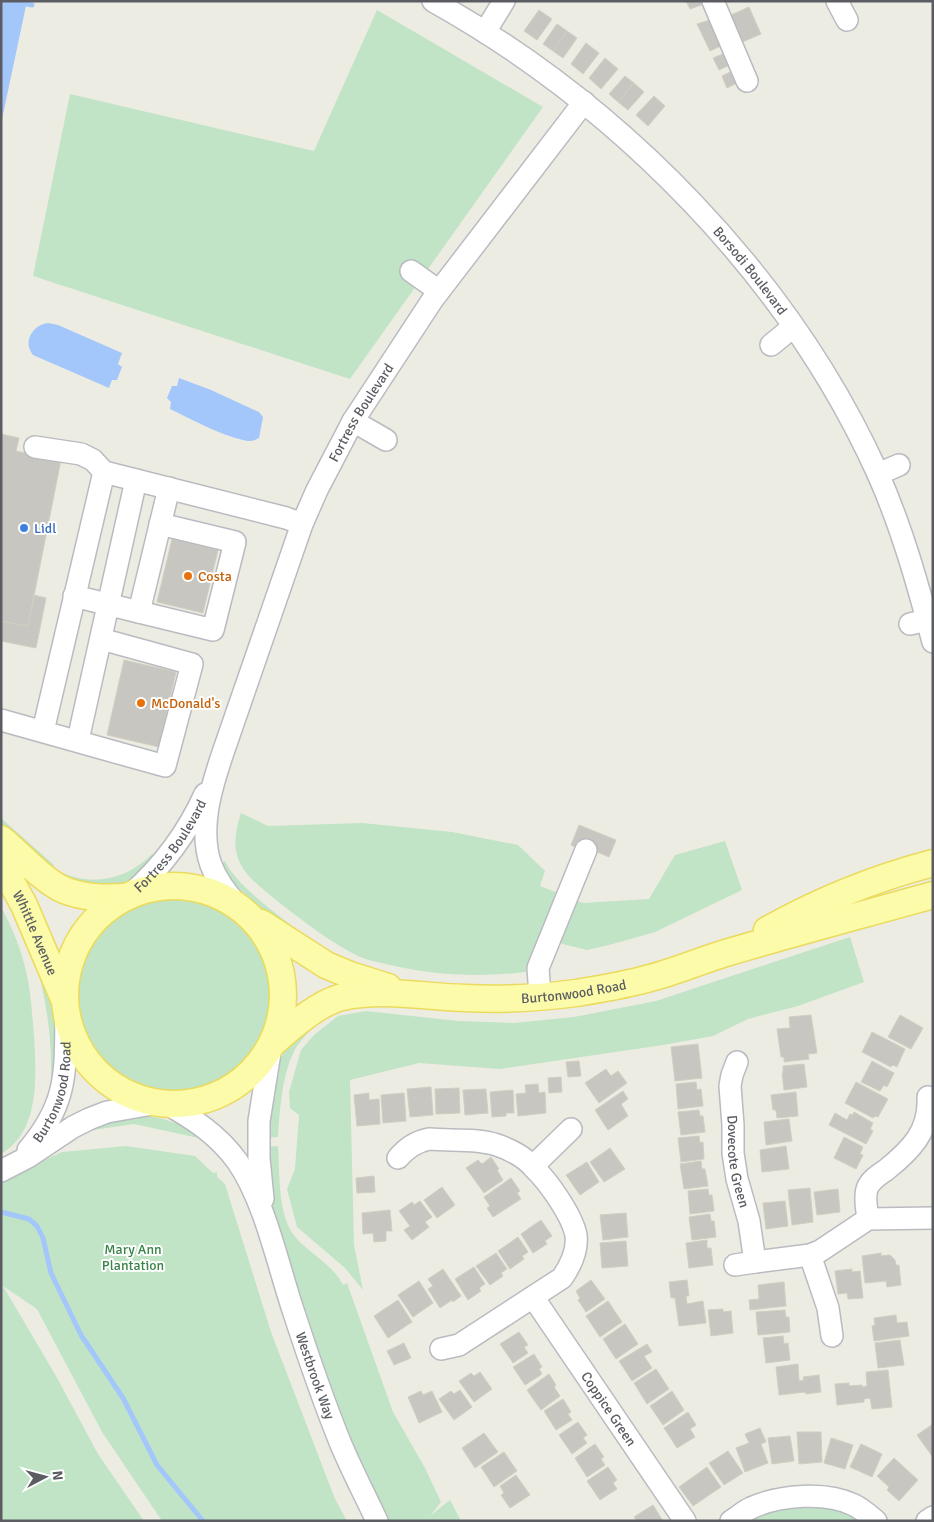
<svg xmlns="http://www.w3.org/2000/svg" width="934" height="1522" viewBox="0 0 934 1522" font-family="Signika,sans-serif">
  <rect width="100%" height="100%" fill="#edece2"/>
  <path fill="#c0e4c5" d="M377,10L543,107L350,379L33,276L70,94L314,151Z
    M241,813L268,826L362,823L452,832L518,845L545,871L540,886L583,903L649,899L675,855L725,841L742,890L655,932L609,945L587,950L543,939L533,971C484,978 434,976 386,964C377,962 368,960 360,957C331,943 306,923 281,904C245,875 225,862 241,813Z
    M1,818L54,865L49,873L1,830Z
    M152,854L157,857C149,864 142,873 133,878C110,892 84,883 59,878L63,873C94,887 129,878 152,854Z
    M225,861C239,891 299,930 327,952L268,914L237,887L228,876L221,863Z
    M76 995a97 97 0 1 1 194 0a97 97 0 1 1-194 0Z
    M1,907C12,927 21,949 26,971C31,992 32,1014 34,1035C36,1074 41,1131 1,1154Z
    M850,937L864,982L798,1006L748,1019L713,1036L663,1045L500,1069L419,1063L350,1080L354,1245L363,1290L345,1268L297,1227L287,1189L295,1169L299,1115L290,1108L289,1092L301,1050L314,1035L338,1016L366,1011L458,1021L514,1023L574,1017L656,1001Z
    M36,962C56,995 57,1039 55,1076H51C52,1037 46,1000 36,962Z
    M321,1020C313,1028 304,1036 297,1046C282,1071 280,1109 278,1137L264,1138C270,1106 270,1062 295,1038C303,1031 313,1026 321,1020Z
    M146,1116C170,1118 187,1128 208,1140L134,1124L86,1131L95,1123Z
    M126,1146L195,1156L213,1173L217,1172V1177L225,1184L271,1332L335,1499L347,1521H162L102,1432L37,1309L3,1286L56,1376L98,1454L144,1521H1V1180L62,1152Z
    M278,1146C280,1173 277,1218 297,1239C312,1255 333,1265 343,1285L347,1283L393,1412L425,1468L441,1502L430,1516L450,1500L461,1521H388C354,1456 328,1386 305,1316C292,1279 279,1241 271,1203C267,1185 266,1165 264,1147Z
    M832,1506L866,1521H744L774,1507Z"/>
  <path fill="#a4c7fb" d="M1,1H27L1,124Z
    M48,323L58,325L122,353L118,364L122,367L117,380H112L109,388L33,355C22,341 33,325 48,323Z
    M179,378L211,390L259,412L263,417L259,438C254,441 249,442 243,440C218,434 193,420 170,409L171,402L167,398L172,386H177Z"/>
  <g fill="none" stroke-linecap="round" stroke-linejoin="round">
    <path stroke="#a4c7fb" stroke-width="5" d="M27,4L32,5
      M1,1212L29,1219L37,1226L43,1238L51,1273L81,1335L123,1398L157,1465L203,1521"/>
  </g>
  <path fill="#c8c6c0" stroke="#d1cfc1" d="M686,1H703L704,4L690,9Z
    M749,7L761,34L740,43L729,16Z
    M539,10L552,19L537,40L524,31Z
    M710,20L721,46L710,51L697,24Z
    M557,24L567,31L553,51L543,44Z
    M567,31L577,38L563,58L553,51Z
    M586,43L599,53L583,74L571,64Z
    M725,53L730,65L719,70L713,58Z
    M605,58L618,69L601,89L589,78Z
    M732,71L737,83L727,88L722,76Z
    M625,76L634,83L618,102L609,94Z
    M634,83L644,92L628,110L618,102Z
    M654,96L665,106L648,126L636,115Z
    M1,434L19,438L16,451L61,460L28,626L1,621Z
    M172,539L218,550L203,613L157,602Z
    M34,595L46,598L36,648L1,641V621L28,626Z
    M124,660L176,672L159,747L107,735Z
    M579,825L616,840L609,857L581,845L579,849L571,845Z
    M811,1015L817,1053L808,1054L809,1059L784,1062V1057H781L777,1029L790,1028L789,1017Z
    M900,1015L923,1028L911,1049L888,1037Z
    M872,1032L905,1049L897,1067L893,1065L891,1067L862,1052Z
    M698,1044L702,1078L675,1081L671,1047Z
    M579,1061L581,1076L568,1077L566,1062Z
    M872,1061L894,1073L887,1087L884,1085L880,1091L861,1082Z
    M804,1064L807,1087L784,1090L782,1073H783V1066Z
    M606,1069L611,1076L618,1071L627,1083L599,1103L585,1083Z
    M561,1077L562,1092L549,1093L548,1078Z
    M696,1082L697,1090L701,1089L703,1106L678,1109L676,1084Z
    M856,1082L888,1099L878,1117L875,1116L873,1118L845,1103Z
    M538,1084L539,1093L545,1092L546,1113L518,1116L516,1094L526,1093L525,1085Z
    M431,1087L433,1115L410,1117L407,1089Z
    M459,1088L460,1113L436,1114L435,1089Z
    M486,1089L488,1113L465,1115L463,1090Z
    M513,1090L514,1113H506V1116L492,1117L490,1092Z
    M623,1091L628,1099L621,1104L628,1116L608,1130L595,1110Z
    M796,1092L798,1116L777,1118L776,1110H773L771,1095Z
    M369,1093V1100L379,1099L380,1124L357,1126L354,1095Z
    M404,1093L406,1121L383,1123L381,1095Z
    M699,1110L700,1116H703L705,1132L681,1135L678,1112Z
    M854,1112L873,1123L870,1129L873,1131L866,1144L829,1125L835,1113L847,1120L850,1114L853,1115Z
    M789,1119L792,1141L766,1145L764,1122Z
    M699,1136L700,1143L703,1142L704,1159L681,1162L678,1138Z
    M844,1137L863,1147L860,1154L863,1155L856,1169L834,1158Z
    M786,1146L789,1169L762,1172L760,1150Z
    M610,1148L625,1169L604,1182L590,1162Z
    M491,1157L499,1169L497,1170L503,1180L484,1193L466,1168L478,1160L482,1164Z
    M701,1161L702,1169H705L708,1186L684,1189L680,1164Z
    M587,1162L599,1182L580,1195L566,1175Z
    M374,1176L375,1192L357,1193L356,1178Z
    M511,1178L520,1191L517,1193L521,1199L493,1217L487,1208L490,1206L484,1197Z
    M442,1187L455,1205L437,1218L424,1200Z
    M810,1188L813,1222L792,1225L788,1190Z
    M708,1189L709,1195H712L714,1211L690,1214L688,1191Z
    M838,1189L840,1212L817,1215L814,1192Z
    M420,1201L432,1217L425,1222L429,1227L412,1240L404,1230L410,1226L399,1211L412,1202L414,1205Z
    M785,1201L788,1226L766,1229L763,1203Z
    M390,1210L392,1231H386V1241L374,1242L373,1233L363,1234L362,1213Z
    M626,1213L628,1237L603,1240L600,1215Z
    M710,1214L711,1221H714L716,1237L692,1240L689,1217Z
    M541,1220L552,1236L545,1241L547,1244L533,1253L521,1234Z
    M518,1237L528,1252L522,1256L524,1259L510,1269L498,1251Z
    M707,1240V1248H711L713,1265L689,1268L686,1243Z
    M626,1241L628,1266L602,1268L600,1243Z
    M496,1253L507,1269L501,1273L503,1276L490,1285L476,1266Z
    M881,1253V1256L890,1255L895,1260L896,1265H899L901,1285L887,1287L886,1281L865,1283L862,1256Z
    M474,1267L485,1284L479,1288L481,1291L468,1300L455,1279Z
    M443,1269L461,1296L453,1302L452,1300L440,1308L428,1289L433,1286L428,1279Z
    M852,1269V1272L860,1271L863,1298L848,1299L847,1293L838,1294L835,1271Z
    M591,1280L605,1299L586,1312L578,1300L580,1298L576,1291Z
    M687,1280L689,1296H686L687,1304L703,1301L706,1323L679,1326L675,1298H671L669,1282Z
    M419,1281L433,1303L413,1317L398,1295Z
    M784,1282L786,1306L750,1310L749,1300L759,1299L758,1285Z
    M398,1300L412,1322L388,1338L374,1316Z
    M608,1301L622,1322L600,1337L586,1316Z
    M723,1309V1312L731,1311L733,1333L711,1336L708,1310Z
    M785,1310L786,1317H789L790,1332L758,1335L756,1312Z
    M896,1315L897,1323L907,1322L909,1336L874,1341L872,1326L875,1325L874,1318Z
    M625,1324L638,1344L616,1359L603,1339Z
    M519,1332L528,1345L524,1347L528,1353L513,1363L500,1344Z
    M783,1336L784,1344L788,1343L790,1360L766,1363L763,1338Z
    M900,1340L904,1365L878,1368L875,1343Z
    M404,1343L411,1358L394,1365L387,1351Z
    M647,1344L652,1352L644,1356L652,1368L632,1381L619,1361Z
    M534,1354L542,1367L539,1369L542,1374L525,1385L513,1367Z
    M798,1364L799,1381L804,1380L803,1377L819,1375L821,1392L806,1394L805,1392L779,1395L776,1367Z
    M656,1369L669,1389L647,1404L634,1383Z
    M888,1370L892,1407L872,1409L870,1398L864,1399V1402L837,1405L835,1384L849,1383V1386L862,1385V1387L867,1386L866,1372Z
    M480,1372L492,1389L474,1402L459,1381L471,1373L474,1376Z
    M549,1374L556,1385L554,1387L560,1396L541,1410L527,1390Z
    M460,1390L472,1407L454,1420L439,1399L451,1391L454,1394Z
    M421,1391L423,1395L432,1391L442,1412L419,1423L408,1397Z
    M672,1391L684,1410L663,1425L650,1406Z
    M563,1399L571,1412L568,1414L572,1420L556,1430L544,1411Z
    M688,1412L696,1425L690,1429L695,1437L677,1448L664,1428Z
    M578,1422L587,1435L583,1438L587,1443L572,1454L559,1435Z
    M933,1424V1456H932L917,1435Z
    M760,1428L766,1442L761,1444L768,1463L745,1472L736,1448L749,1443L745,1434Z
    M797,1432H821L822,1462L799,1464Z
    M484,1433L498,1452L475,1468L462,1448Z
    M790,1436L794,1461L772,1464L768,1438Z
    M831,1438L853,1445L845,1469L824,1463Z
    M595,1444L604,1457L601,1459L605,1465L587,1477L575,1458Z
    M861,1444L882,1454L872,1477L850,1467Z
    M728,1451L743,1473L724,1485L709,1463Z
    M504,1452L517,1471L494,1487L481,1467Z
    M894,1458L918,1480L899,1501L887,1490L889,1487L877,1476Z
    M608,1467L617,1480L613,1483L617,1489L600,1500L587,1481Z
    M707,1467L721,1487L693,1506L679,1487Z
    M516,1475L530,1495L510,1508L501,1495L504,1493L500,1486Z
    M653,1505L663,1521H637L634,1517Z"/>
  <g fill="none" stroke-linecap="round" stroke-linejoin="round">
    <g stroke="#babbc1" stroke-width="24">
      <g id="minor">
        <path id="s1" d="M433,1C621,106 789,277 878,474C902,528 918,585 933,642"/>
        <path d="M713,1L747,81"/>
        <path d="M837,1L847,20"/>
        <path d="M485,32L504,1"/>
        <path d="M411,271L439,291"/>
        <path d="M771,345L793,327"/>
        <path d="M353,421L386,440"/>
        <path d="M35,447L81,454L93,460L104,472L286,518L302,524"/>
        <path d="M878,474L899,465"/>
        <path d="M74,596L139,612L169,488"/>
        <path d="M139,612L213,630L235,542L160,524"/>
        <path d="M910,624L927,620"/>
        <path d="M1,720L165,766L192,664L101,639"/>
        <path d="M43,731L104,472"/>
        <path d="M78,740L136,480"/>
        <path id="s2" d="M130,895C163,866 187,834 205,794"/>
        <path id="s3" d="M239,907C228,895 217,881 211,865C197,826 214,778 227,741L302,524L317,490L353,421L433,299L584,102"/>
        <path d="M540,996L538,968L586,850"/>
        <path id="s4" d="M737,1062L732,1075L730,1086L733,1125V1153L737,1179L749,1221L755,1262L810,1255L820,1251L868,1219L933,1218"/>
        <path id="s5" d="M167,1104C195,1120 218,1135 237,1161C265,1201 278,1266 294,1313C308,1356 323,1400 340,1442C351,1469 365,1495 377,1521"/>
        <path id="s6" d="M28,1150C70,1101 65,1068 66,1008"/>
        <path d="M398,1158C407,1148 415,1142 429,1139C451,1141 476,1138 497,1145C509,1149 525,1157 533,1167C548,1181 572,1215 576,1235C578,1251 571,1265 562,1278L459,1345L441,1349"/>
        <path d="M533,1166L571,1129"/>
        <path d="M1,1171L28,1157L73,1127L89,1119L107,1112L158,1103"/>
        <path d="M263,1199L259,1158V1121L271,1046"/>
        <path d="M868,1219C867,1210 864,1198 867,1189C870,1180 879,1175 886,1170C911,1150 930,1131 928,1097"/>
        <path d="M810,1255L828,1308L832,1336"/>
        <path d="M735,1265L755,1262"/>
        <path id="s7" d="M533,1297L685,1521"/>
        <path d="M731,1521C738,1517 744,1511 751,1508C779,1495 826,1491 854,1505C862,1509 869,1515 876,1521"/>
        <path d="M927,1521L933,1517"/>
      </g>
    </g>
    <g stroke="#ebda5d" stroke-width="29">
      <g id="major">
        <path d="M1,839C20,854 43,881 64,890C84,898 105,898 125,897"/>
        <path id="s8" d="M1,863L24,905L64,999"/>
        <circle cx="174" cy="995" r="109"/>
        <path d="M261,923L326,965L350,975L388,987"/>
        <path d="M767,930C819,901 875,878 933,863"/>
        <path id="s9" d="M273,1043C291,1027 318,1003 342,997C383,988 425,997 466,998C503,1000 539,998 576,993C600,989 626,985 650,978C677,971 702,960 729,952C797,932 865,914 933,895"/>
      </g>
    </g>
    <use href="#minor" stroke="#fff" stroke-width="21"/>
    <use href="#major" stroke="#fbfba9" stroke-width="26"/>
  </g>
  <circle fill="#3f7fe0" stroke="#fff" stroke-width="2" cx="24" cy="528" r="5"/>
  <g fill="#e8710a" stroke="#fff" stroke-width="2">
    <circle cx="188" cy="576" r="5"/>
    <circle cx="141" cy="703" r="5"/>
  </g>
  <g text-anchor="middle" stroke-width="4" stroke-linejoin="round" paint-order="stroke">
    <g font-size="14" fill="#5b5d63" stroke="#fff">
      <text dy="5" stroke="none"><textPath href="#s1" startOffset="419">Borsodi Boulevard</textPath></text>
      <text dy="5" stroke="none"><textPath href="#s3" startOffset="534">Fortress Boulevard</textPath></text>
      <text dy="5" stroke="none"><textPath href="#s2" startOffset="64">Fortress Boulevard</textPath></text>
      <text dy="5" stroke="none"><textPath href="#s8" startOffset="78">Whittle Avenue</textPath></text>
      <text dy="5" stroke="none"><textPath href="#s9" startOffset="316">Burtonwood Road</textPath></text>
      <text dy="5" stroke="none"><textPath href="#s6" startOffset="65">Burtonwood Road</textPath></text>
      <text dy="5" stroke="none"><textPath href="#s4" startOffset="101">Dovecote Green</textPath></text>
      <text dy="5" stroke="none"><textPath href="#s5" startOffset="320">Westbrook Way</textPath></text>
      <text dy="5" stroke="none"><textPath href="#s7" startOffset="135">Coppice Green</textPath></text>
    </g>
    <g font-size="14" fill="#366cbe" stroke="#fff" text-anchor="start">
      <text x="34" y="533">Lidl</text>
    </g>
    <g font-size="14" fill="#c56008" stroke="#fff" text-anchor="start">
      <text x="198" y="581">Costa</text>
      <text x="151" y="708">McDonald's</text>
    </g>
    <g font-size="14" fill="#398448" stroke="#fff">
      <text x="133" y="1254">Mary Ann<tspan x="133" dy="16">Plantation</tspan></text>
    </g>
  </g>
  <rect width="934" height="1522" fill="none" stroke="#5b5d63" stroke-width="5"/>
  <g transform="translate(45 1477) rotate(84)" stroke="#ffffff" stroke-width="4" paint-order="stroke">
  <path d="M0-4L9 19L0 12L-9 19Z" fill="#5b5d63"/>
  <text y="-8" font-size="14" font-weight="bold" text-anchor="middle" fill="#5b5d63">N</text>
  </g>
</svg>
